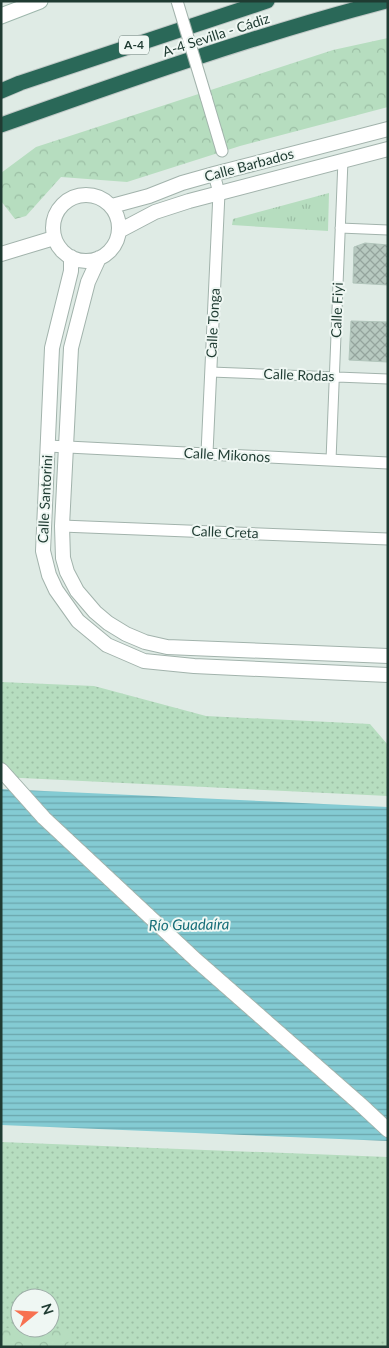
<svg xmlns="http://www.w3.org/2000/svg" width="389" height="1348" viewBox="0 0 389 1348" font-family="Lato,sans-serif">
  <defs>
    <pattern id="grass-dots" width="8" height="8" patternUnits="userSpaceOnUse" patternTransform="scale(1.25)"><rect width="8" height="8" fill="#b6ddbf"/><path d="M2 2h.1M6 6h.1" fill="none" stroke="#9cbfa5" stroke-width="1.8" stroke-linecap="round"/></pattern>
    <pattern id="forest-crowns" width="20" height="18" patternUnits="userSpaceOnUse" patternTransform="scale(1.25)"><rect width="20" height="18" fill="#b6ddbf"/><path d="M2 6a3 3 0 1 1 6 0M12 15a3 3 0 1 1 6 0" fill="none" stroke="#9cbfa5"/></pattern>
    <pattern id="park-tufts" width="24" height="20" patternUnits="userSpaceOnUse" patternTransform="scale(1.25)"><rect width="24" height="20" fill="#b6ddbf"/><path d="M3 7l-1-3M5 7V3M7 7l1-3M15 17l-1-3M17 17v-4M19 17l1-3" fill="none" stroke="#9cbfa5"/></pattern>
    <pattern id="water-rules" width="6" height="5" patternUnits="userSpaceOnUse" patternTransform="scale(1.25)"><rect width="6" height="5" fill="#84cbd3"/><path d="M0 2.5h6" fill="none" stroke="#6ba6ac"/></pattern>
    <pattern id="building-cross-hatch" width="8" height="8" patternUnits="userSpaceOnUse" patternTransform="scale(1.25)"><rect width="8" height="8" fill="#b7c9c0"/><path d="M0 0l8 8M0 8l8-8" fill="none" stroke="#94a49d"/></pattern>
  </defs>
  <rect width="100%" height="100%" fill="#dfebe5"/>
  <path fill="url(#grass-dots)" fill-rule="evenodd" d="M1,682L94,686L206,716L370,724L388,745V796L1,777Z
    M1,1142L388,1157V1347H1ZM20,1298H50V1328H20Z"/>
  <path fill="url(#forest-crowns)" d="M388,38V107L240,146L127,182L61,177L26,216L15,219L1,201V173L36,147L333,50Z
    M1,1328L72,1331L67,1347H1Z"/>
  <path fill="url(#park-tufts)" d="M329,193L328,231L232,225L233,219Z"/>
  <path fill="url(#water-rules)" d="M1,789L388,807V1141L1,1125Z"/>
  <path fill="url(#building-cross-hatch)" stroke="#b1c5bb" d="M365,243L388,245V285L353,283L354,247Z
    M351,321L388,322V362L349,360Z"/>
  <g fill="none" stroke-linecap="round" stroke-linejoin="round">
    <g stroke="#a2b3ac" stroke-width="11">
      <path id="pedestrian" d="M340,228L388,230
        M211,372L388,379
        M331,460L343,160"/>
    </g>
    <g stroke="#a2b3ac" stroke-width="13">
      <path id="minor" d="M206,97L222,151
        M48,446L388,463
        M207,453L219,193L214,174
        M62,526L388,539"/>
    </g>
    <g stroke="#a2b3ac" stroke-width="16">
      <path id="tertiary" d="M53 228a33 33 0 1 1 66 0a33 33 0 1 1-66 0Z
        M112,206L149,196L182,183L214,174L388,129
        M119,231L155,212L189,201L388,149
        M1,254L54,238
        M71,257V271L52,348L43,551L49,575L56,590L78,621L107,645L144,661L194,666L388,675
        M99,258L88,282L71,348L64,486L62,526L63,558L67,572L77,591L95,612L108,623L126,634L145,642L167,647L388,656
        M1,770L44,818L196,960L360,1104L388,1130"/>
    </g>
    <g stroke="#9db7ac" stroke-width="17">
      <path id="secondary" d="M1,16L40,1"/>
    </g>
    <g stroke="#c0c8c6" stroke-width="17">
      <path id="motorway" d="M1,91L20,83L267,1
        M1,125C128,80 256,35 386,1"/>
    </g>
    <use href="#pedestrian" stroke="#fff" stroke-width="9"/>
    <use href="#minor" stroke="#fff" stroke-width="11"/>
    <use href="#tertiary" stroke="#fff" stroke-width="14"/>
    <use href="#secondary" stroke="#fff" stroke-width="15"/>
    <use href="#motorway" stroke="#2a6858" stroke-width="15"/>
    <g stroke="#a2b3ac" stroke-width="13" stroke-linecap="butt">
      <path id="minor-bridge" d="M177,1L206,97"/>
    </g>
    <use href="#minor-bridge" stroke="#fff" stroke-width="11"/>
  </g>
  <g text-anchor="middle" stroke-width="4" stroke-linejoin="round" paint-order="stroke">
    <rect fill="#eff7f3" stroke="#5d736c" stroke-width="1" x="119" y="35.5" width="30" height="19" rx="4"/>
    <g font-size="12" font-weight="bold" fill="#1f3b32">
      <text x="134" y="49">A-4</text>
    </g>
    <g font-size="14" fill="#1f3b32" stroke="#eff7f3">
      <text transform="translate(216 35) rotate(-18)" y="5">A-4 Sevilla - Cádiz</text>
      <text transform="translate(249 165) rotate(-15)" y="5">Calle Barbados</text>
      <text transform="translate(337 310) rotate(-88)" y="5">Calle Fiyi</text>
      <text transform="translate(213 323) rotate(-87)" y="5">Calle Tonga</text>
      <text transform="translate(299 375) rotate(2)" y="5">Calle Rodas</text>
      <text transform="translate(227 455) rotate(3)" y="5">Calle Mikonos</text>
      <text transform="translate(45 499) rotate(-87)" y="5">Calle Santorini</text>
      <text transform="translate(225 532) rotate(2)" y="5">Calle Creta</text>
    </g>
    <g font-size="15" font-style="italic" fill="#176e79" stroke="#eff7f3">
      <text transform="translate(189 925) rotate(-1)" y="5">Río Guadaíra</text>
    </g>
  </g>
  <rect width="389" height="1348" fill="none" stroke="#1f3b32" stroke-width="5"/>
  <g transform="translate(35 1313) rotate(72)"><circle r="24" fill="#eff7f3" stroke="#9caca6"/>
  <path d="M0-4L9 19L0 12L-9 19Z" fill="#f77150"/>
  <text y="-8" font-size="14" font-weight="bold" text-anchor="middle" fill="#1f3b32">N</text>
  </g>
</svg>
